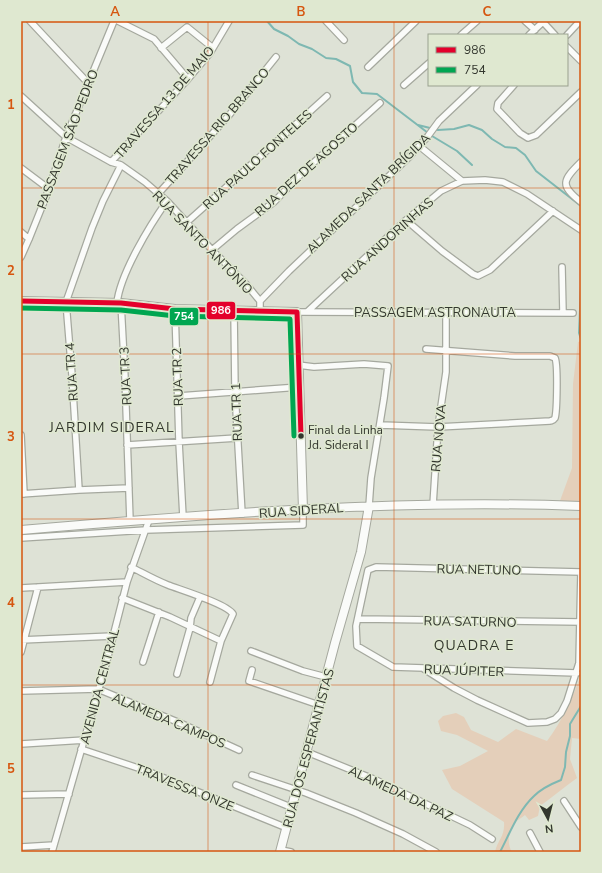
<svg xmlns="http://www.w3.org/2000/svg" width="602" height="873" viewBox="0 0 602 873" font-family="'Nunito Sans',sans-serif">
  <rect width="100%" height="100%" fill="#dee2d6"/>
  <path fill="#e4cfba" d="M581,341V509H557L572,468L573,384L578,342Z
    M581,675V739L572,738L570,759L577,778C564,787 553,797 540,806L538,816L529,820L525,815C522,818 517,820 514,823C508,831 507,845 512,852H495C498,839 505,837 504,822L452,789L442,770L460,766L488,751L457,735L441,731L438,721L443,716L456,713L464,717L471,730L498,742L516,729L547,741C562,721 572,699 581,675Z"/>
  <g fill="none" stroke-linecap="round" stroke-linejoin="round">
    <path stroke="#7eb8b2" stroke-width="2" d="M267,21L274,29L288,36L299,44L312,49L326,58L336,59L350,66L353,82L362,93L377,94L432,136L457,151L472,165
      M418,125L438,130L454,129L469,125L482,130L492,139L505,147L516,148L525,155L536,171L581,206
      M581,286L579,333L581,339
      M500,852C510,833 518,811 534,796C541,789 551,784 561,780L565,767L566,752L570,736V724L581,706"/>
    <g stroke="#a5a89e" stroke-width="8">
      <path id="street" d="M30,21L88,83
        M118,21L154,39L188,79
        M326,21L344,40
        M525,21L535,30
        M543,22L555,35
        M461,35L477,21
        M529,35L544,21
        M567,35L580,21
        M567,47L581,61
        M161,48L187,27L213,48
        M368,67L416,21
        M404,85L429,63
        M514,85L498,103L497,109L520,133L528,138L536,135L581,92
        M21,96L66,137L111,162L121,165L145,182L167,201L212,250L246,284L260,301V311
        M423,149L462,181
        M111,162L188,79L210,53L229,21
        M581,162C563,180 559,185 581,202
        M21,168L49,189
        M158,194L230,114L276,57
        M406,220L442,251L473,274L478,276L490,270L553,211
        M187,222L222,191L327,96
        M21,232L29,239
        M212,250L237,229L274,202L302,173L380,103
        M21,257L29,239L49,189L66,137L114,21
        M562,267L563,313
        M260,301L289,271L409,157L428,136L439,121L477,85
        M117,303C120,274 150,225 167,201
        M121,303L125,378L130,521
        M175,309L179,442L183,517
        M234,310L235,392L242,514
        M297,312L573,313
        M307,312L406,220L441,191L462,181L485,180L503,182L527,194L581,230
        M298,365L314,367L364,364L388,366L384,398L371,478L369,506
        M179,396L299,387
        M380,425L438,427L550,421C553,420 553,421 555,418C557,411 558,364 555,358L550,356H515L426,349
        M21,435L24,494
        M127,445L237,438
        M79,490L72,375L66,302L92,228L103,201L121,165
        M21,494L79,490L129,488
        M433,505L438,427L446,372V313
        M21,538L146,530L303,525V510
        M131,567C143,573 155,580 168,585C181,590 227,604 233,614L221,641L210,682
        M21,588L127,582
        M122,598L170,617L221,641
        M359,619L581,622
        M21,640L113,636
        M251,651L303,671L326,677
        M21,652L38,587
        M143,662L159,612
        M424,669L454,688L477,700L528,723L547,722L555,719L561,713L567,701L579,663L581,572
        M252,670L249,681L319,705
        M577,673L393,667L357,646L356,626L368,570L376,567L581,572
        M177,674L190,628L191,618L200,597
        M21,691L98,689L180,723L239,750
        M21,744L85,740
        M81,749L147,771L287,828
        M307,752L376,780L470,825L492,839
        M252,775L306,793L356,813L403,834L436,852
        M236,785L293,808
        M21,795L69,794
        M564,801L581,827
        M530,833L540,852
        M21,847L54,845
        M281,850L291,852
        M52,852L106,664L127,582L149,520"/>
    </g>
    <g stroke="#a5a89e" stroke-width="10">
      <path id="secondary" d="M21,301L121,303L175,309L297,312L303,510
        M21,530C207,514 394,499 581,506
        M280,852L335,643L361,552L369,506"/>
    </g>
    <use href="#street" stroke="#fafbf9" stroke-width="5.5"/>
    <use href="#secondary" stroke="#fafbf9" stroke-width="8"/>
    <g stroke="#dfe8d0" stroke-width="8">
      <path id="bus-1" d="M21,301L121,303L175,309L297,312L301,436"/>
    </g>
    <g stroke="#dfe8d0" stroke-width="8">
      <path id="bus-2" d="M21,308L121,310L175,316L290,319L294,436"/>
    </g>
    <use href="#bus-1" stroke="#e4002b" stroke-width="5"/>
    <use href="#bus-2" stroke="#00a651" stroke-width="5"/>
  </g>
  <path fill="none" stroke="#d6560f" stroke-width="1" stroke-opacity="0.55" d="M208,21V852M394,21V852M21,188H581M21,354H581M21,519H581M21,685H581"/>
  <circle fill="#33372e" stroke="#dfe8d0" stroke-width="1.5" cx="301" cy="436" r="3.5"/>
  <g text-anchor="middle" stroke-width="3" stroke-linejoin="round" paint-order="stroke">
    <g font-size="12" fill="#33372e" stroke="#dfe8d0" text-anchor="start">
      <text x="308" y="434">Final da Linha<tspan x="308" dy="15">Jd. Sideral I</tspan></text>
    </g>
    <g font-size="13" fill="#33372e" stroke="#dfe8d0">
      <text transform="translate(164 102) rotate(-49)" y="5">TRAVESSA 13 DE MAIO</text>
      <text transform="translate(217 126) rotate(-49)" y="5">TRAVESSA RIO BRANCO</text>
      <text transform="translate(67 139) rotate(-69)" y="5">PASSAGEM SÃO PEDRO</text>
      <text transform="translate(257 159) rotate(-42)" y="5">RUA PAULO FONTELES</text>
      <text transform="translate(306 169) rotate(-42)" y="5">RUA DEZ DE AGOSTO</text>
      <text transform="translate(368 193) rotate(-44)" y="5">ALAMEDA SANTA BRÍGIDA</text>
      <text transform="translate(387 239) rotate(-42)" y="5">RUA ANDORINHAS</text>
      <text transform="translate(203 242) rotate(46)" y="5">RUA SANTO ANTÔNIO</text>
      <text x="435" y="317">PASSAGEM ASTRONAUTA</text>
      <text transform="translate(71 372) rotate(-94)" y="5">RUA TR 4</text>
      <text transform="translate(125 376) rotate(-93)" y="5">RUA TR 3</text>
      <text transform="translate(177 377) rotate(-92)" y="5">RUA TR 2</text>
      <text transform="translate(236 412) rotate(-92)" y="5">RUA TR 1</text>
      <text transform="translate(438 438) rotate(-85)" y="5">RUA NOVA</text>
      <text transform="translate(301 510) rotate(-4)" y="5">RUA SIDERAL</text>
      <text transform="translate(479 569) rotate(1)" y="5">RUA NETUNO</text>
      <text transform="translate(470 621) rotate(1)" y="5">RUA SATURNO</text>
      <text transform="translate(464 670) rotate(2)" y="5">RUA JÚPITER</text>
      <text transform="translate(99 686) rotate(-75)" y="5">AVENIDA CENTRAL</text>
      <text transform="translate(169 720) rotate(23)" y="5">ALAMEDA CAMPOS</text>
      <text transform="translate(308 748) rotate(-75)" y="5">RUA DOS ESPERANTISTAS</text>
      <text transform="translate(185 787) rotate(22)" y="5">TRAVESSA ONZE</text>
      <text transform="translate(401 793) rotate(25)" y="5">ALAMEDA DA PAZ</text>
    </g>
    <g font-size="14" letter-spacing="1" fill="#33372e" stroke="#dfe8d0">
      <text x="112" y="432">JARDIM SIDERAL</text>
      <text x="474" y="650">QUADRA E</text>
    </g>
  </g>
  <g stroke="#dfe8d0" stroke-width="1.5">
    <rect x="206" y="301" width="30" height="19" rx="4" fill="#e4002b"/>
    <rect x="169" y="307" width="30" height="19" rx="4" fill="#00a651"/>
  </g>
  <g font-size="11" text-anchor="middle" font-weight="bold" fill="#fff">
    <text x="221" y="314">986</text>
    <text x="184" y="320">754</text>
  </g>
  <rect width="602" height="873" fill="none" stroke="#dfe8d0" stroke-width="44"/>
  <rect x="428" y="34" width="140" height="52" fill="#dfe8d0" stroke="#9aa18f"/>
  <rect x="436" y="47" width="20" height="6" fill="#e4002b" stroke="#9aa18f"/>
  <text x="464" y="54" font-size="12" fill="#33372e">986</text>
  <rect x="436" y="67" width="20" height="6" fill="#00a651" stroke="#9aa18f"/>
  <text x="464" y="74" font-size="12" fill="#33372e">754</text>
  <g transform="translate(548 819) rotate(173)" stroke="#dfe8d0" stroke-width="3" paint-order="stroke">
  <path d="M0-3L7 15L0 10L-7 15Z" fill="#33372e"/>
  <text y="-6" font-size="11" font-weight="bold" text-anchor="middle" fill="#33372e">N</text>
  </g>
  <rect x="22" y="22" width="558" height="829" fill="none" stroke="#d6560f" stroke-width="1.5"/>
  <g font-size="13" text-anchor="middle" font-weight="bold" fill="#d6560f">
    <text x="115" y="16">A</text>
    <text x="301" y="16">B</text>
    <text x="487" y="16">C</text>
    <text x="11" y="109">1</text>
    <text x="11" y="275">2</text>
    <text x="11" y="441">3</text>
    <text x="11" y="607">4</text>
    <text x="11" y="773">5</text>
  </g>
</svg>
